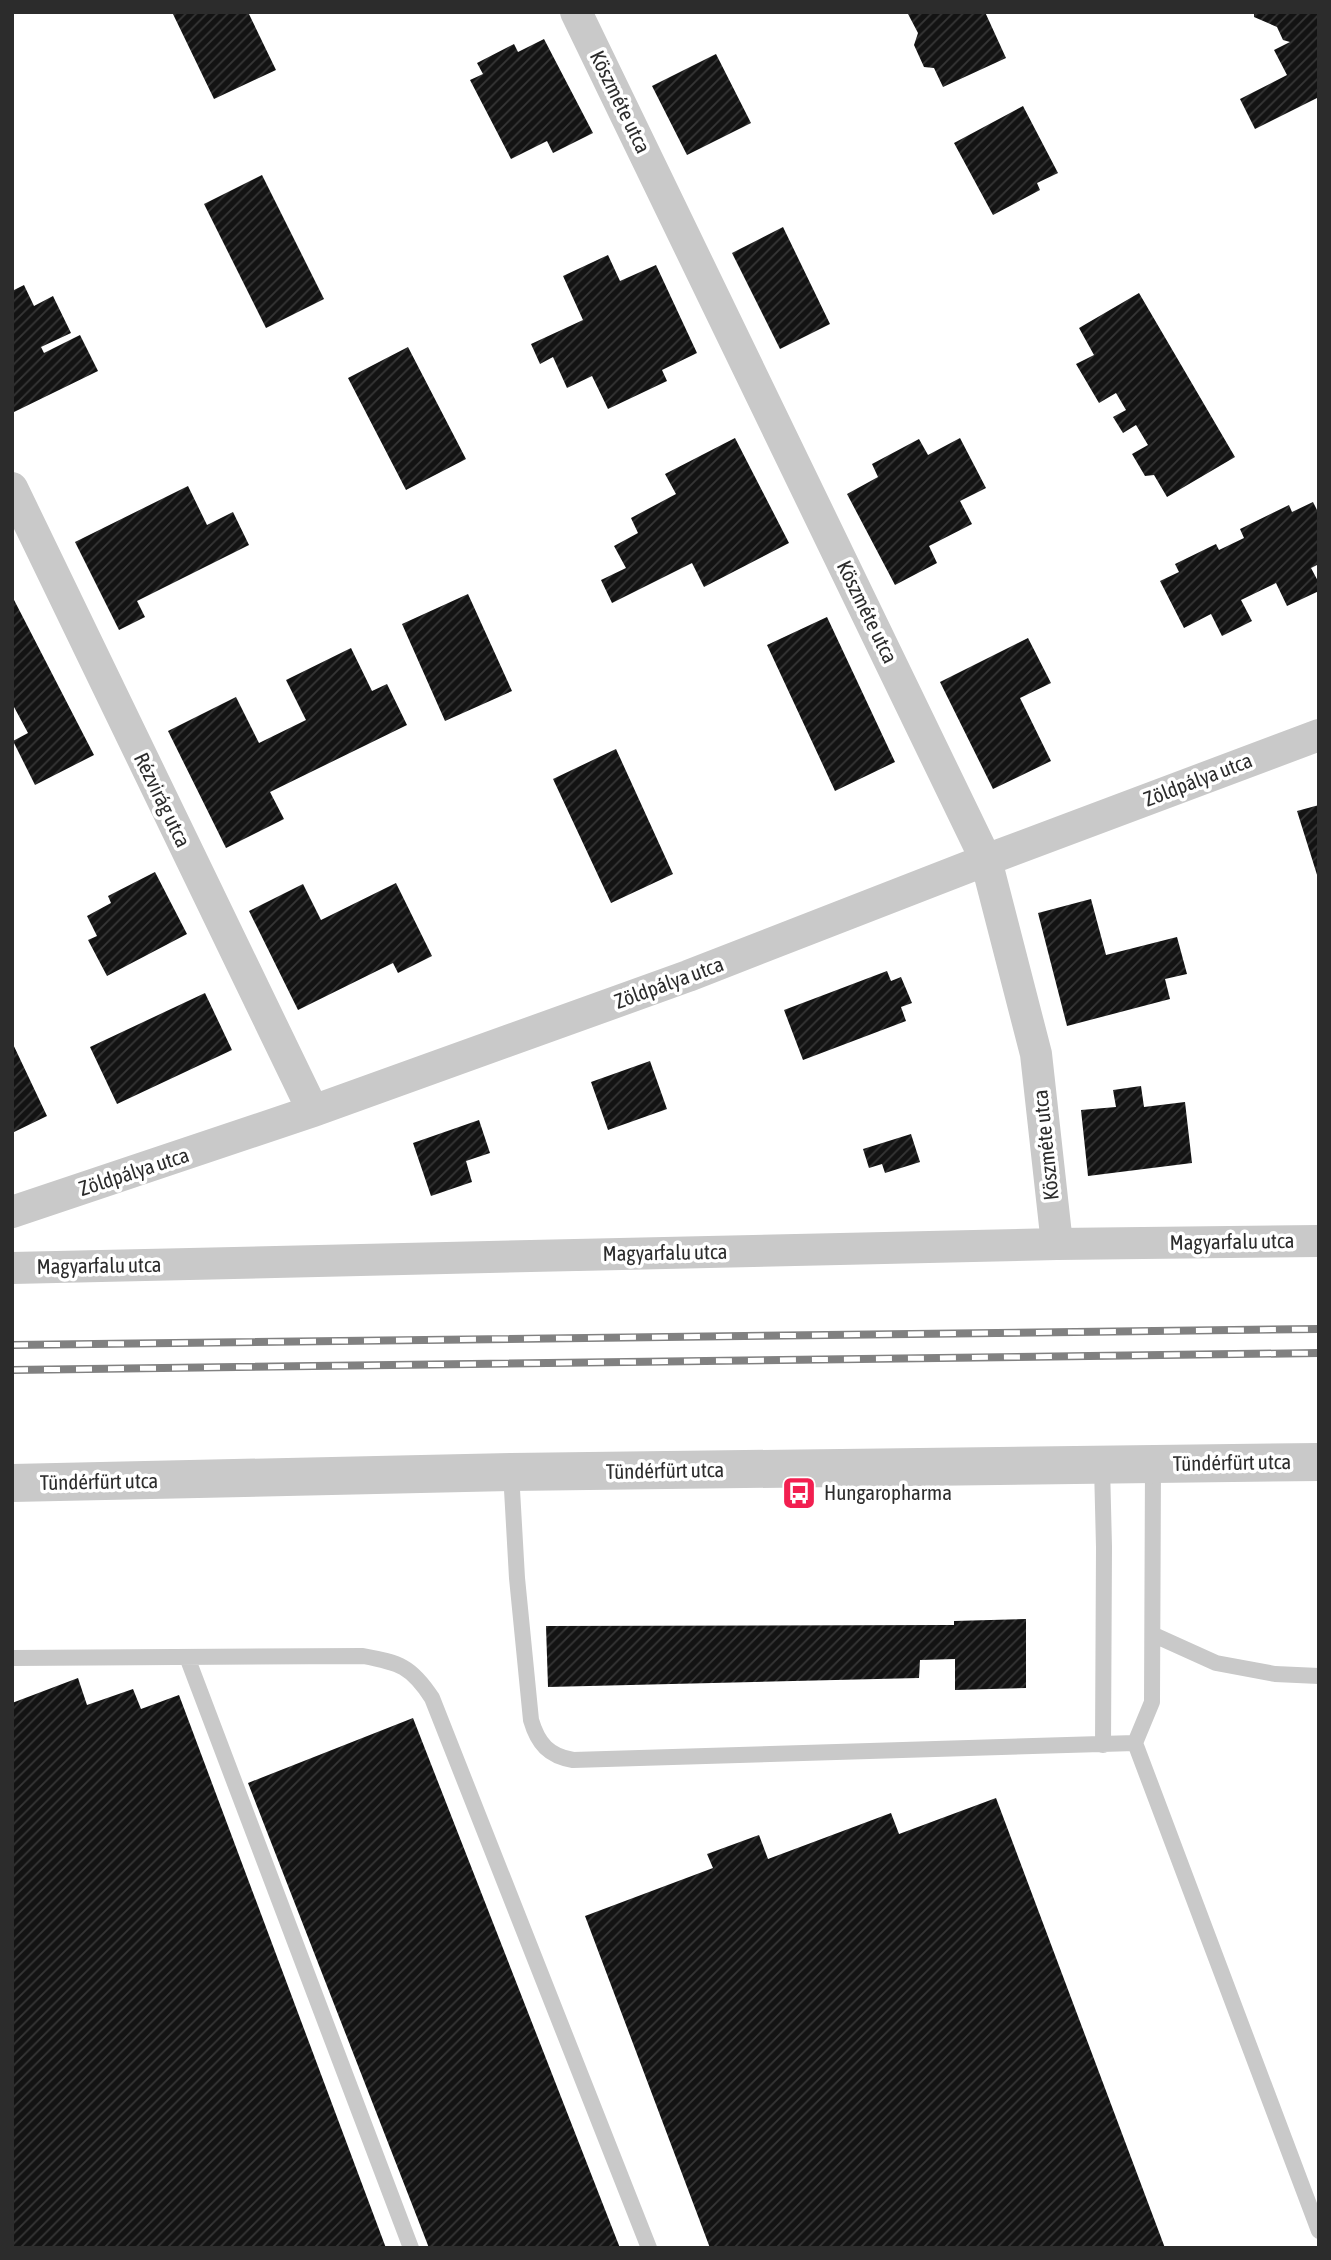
<svg xmlns="http://www.w3.org/2000/svg" width="1331" height="2260" viewBox="0 0 1331 2260" font-family="'Asap Condensed',sans-serif">
  <defs>
    <pattern id="building-hatch" width="6" height="6" patternUnits="userSpaceOnUse" patternTransform="scale(1.75)"><rect width="6" height="6" fill="#131313"/><path d="M-1 1l2-2M0 6l6-6M5 7l2-2" fill="none" stroke="#363636"/></pattern>
  </defs>
  <rect width="100%" height="100%" fill="#fff"/>
  <path fill="url(#building-hatch)" d="M172,12H248L276,70L214,99Z
    M907,12H985L1006,58L943,87L934,68L924,67L914,45L918,33Z
    M1254,12H1319V97L1255,129L1240,99L1287,75L1274,50L1290,42L1283,40L1277,27L1254,17Z
    M544,39L593,133L553,153L547,141L511,159L470,80L483,74L477,63L514,44L518,52Z
    M716,54L751,123L687,155L652,86Z
    M1023,106L1058,173L1037,183L1040,190L993,215L954,143Z
    M262,175L324,299L266,328L204,204Z
    M783,227L830,324L780,349L732,253Z
    M608,255L620,281L656,265L697,353L662,370L667,381L608,409L592,376L567,388L553,357L540,364L531,344L583,320L563,276Z
    M24,285L34,306L53,296L71,333L41,347L44,353L80,335L98,371L14,412L12,291Z
    M1139,293L1235,457L1167,497L1154,475L1145,476L1132,454L1148,445L1136,425L1123,433L1113,417L1126,410L1116,393L1099,403L1076,364L1094,355L1079,328Z
    M408,347L466,459L406,490L348,378Z
    M735,438L789,543L704,587L692,563L612,603L601,580L626,568L614,546L638,533L631,518L676,494L665,474Z
    M960,438L986,488L960,501L972,524L929,546L937,563L895,585L847,494L878,477L872,464L919,439L928,455Z
    M188,486L207,525L233,512L249,545L137,601L145,617L119,630L75,542Z
    M1313,502L1319,514V564L1311,568L1319,583V591L1287,606L1276,583L1241,600L1252,621L1222,636L1211,614L1184,628L1160,581L1179,572L1175,564L1216,544L1219,550L1244,538L1240,529L1289,505L1292,512Z
    M468,594L512,691L445,721L402,624Z
    M12,596L94,755L35,785L13,741L28,733L14,707L12,708Z
    M827,617L895,762L835,791L767,645Z
    M1028,638L1051,683L1020,698L1051,761L993,789L940,682Z
    M351,648L372,691L387,684L407,725L270,792L284,819L226,848L168,731L236,697L259,743L306,720L286,680Z
    M616,749L673,874L611,903L553,779Z
    M1319,805V878H1318L1297,811Z
    M155,872L187,934L107,976L88,940L97,936L87,916L111,903L108,896Z
    M396,883L432,956L398,973L393,963L298,1010L249,911L303,884L321,920Z
    M1091,899L1106,955L1177,937L1187,974L1165,979L1170,999L1067,1026L1038,913Z
    M887,971L891,981L901,977L912,1003L901,1007L906,1021L803,1060L784,1010Z
    M205,993L232,1050L117,1104L90,1047Z
    M12,1042L47,1116L12,1133Z
    M650,1061L667,1109L608,1130L591,1082Z
    M1141,1086L1144,1107L1185,1102L1192,1163L1088,1176L1081,1110L1116,1107L1113,1090Z
    M479,1120L490,1153L466,1161L472,1182L431,1196L413,1143Z
    M911,1134L920,1162L885,1173L882,1164L869,1168L863,1149Z
    M1026,1619V1688L955,1690V1659L920,1660L919,1678L548,1687L546,1626L954,1625V1621Z
    M78,1678L87,1705L133,1689L141,1709L179,1695L386,2248H12V1703Z
    M413,1718L620,2248H429L248,1783Z
    M996,1798L1165,2248H710L585,1916L713,1868L707,1854L759,1835L768,1859L891,1813L899,1834Z"/>
  <g fill="none" stroke-linecap="round" stroke-linejoin="round">
    <path stroke="#c9c9c9" stroke-width="16" d="M1102,1466L1104,1547L1103,1745
      M511,1472L517,1578L531,1720C538,1744 549,1756 573,1760L1135,1743L1319,2231
      M1154,1635L1216,1663L1275,1674L1319,1676
      M187,1657L411,2248
      M12,1658L363,1656C400,1663 411,1666 432,1698L649,2248
      M1135,1743L1152,1702L1153,1465"/>
    <path stroke="#c9c9c9" stroke-width="32" d="M576,12L986,860L1036,1054L1057,1244
      M12,488L313,1111
      M12,1212L313,1111L688,976L986,860L1319,735
      M12,1268L1057,1244L1319,1241"/>
    <path stroke="#c9c9c9" stroke-width="38" d="M12,1483L511,1472L1319,1462"/>
    <g stroke="#818181" stroke-width="8">
      <path id="rail" d="M12,1345L1319,1329
        M12,1370L1319,1353"/>
    </g>
    <use href="#rail" stroke="#fff" stroke-width="5" stroke-dasharray="16" stroke-linecap="butt"/>
  </g>
  <defs>
    <g id="bus-square" transform="scale(1.75)"><rect x="-9" y="-9" width="18" height="18" rx="4" fill="#f21f50" stroke="#fff"/><path d="M-5-6H5V4H4V6H2V4H-2V6H-4V4H-5ZM-3.5-4V0h7V-4ZM-3.5 1.2v1.5H-2V1.2ZM2 1.2v1.5H3.5V1.2Z" fill="#fff"/></g>
  </defs>
  <g fill-rule="evenodd">
    <use href="#bus-square" x="799" y="1493"/>
  </g>
  <g text-anchor="middle" stroke-width="7" stroke-linejoin="round" paint-order="stroke">
    <g font-size="21" fill="#2c2c2c" stroke="#fff">
      <text transform="translate(620 102) rotate(64)" y="7">Köszméte utca</text>
      <text transform="translate(867 612) rotate(64)" y="7">Köszméte utca</text>
      <text transform="translate(1198 780) rotate(-21)" y="7">Zöldpálya utca</text>
      <text transform="translate(162 800) rotate(64)" y="7">Rézvirág utca</text>
      <text transform="translate(669 983) rotate(-20)" y="7">Zöldpálya utca</text>
      <text transform="translate(1046 1145) rotate(-96)" y="7">Köszméte utca</text>
      <text transform="translate(134 1172) rotate(-18)" y="7">Zöldpálya utca</text>
      <text transform="translate(1232 1242) rotate(-1)" y="7">Magyarfalu utca</text>
      <text transform="translate(665 1253) rotate(-1)" y="7">Magyarfalu utca</text>
      <text transform="translate(99 1266) rotate(-1)" y="7">Magyarfalu utca</text>
      <text transform="translate(1232 1463) rotate(-1)" y="7">Tündérfürt utca</text>
      <text transform="translate(665 1471) rotate(-1)" y="7">Tündérfürt utca</text>
      <text transform="translate(99 1482) rotate(-1)" y="7">Tündérfürt utca</text>
    </g>
    <g font-size="21" fill="#2c2c2c" stroke="#fff" text-anchor="start">
      <text x="824" y="1500">Hungaropharma</text>
    </g>
  </g>
  <rect width="1331" height="2260" fill="none" stroke="#2c2c2c" stroke-width="28"/>
</svg>
